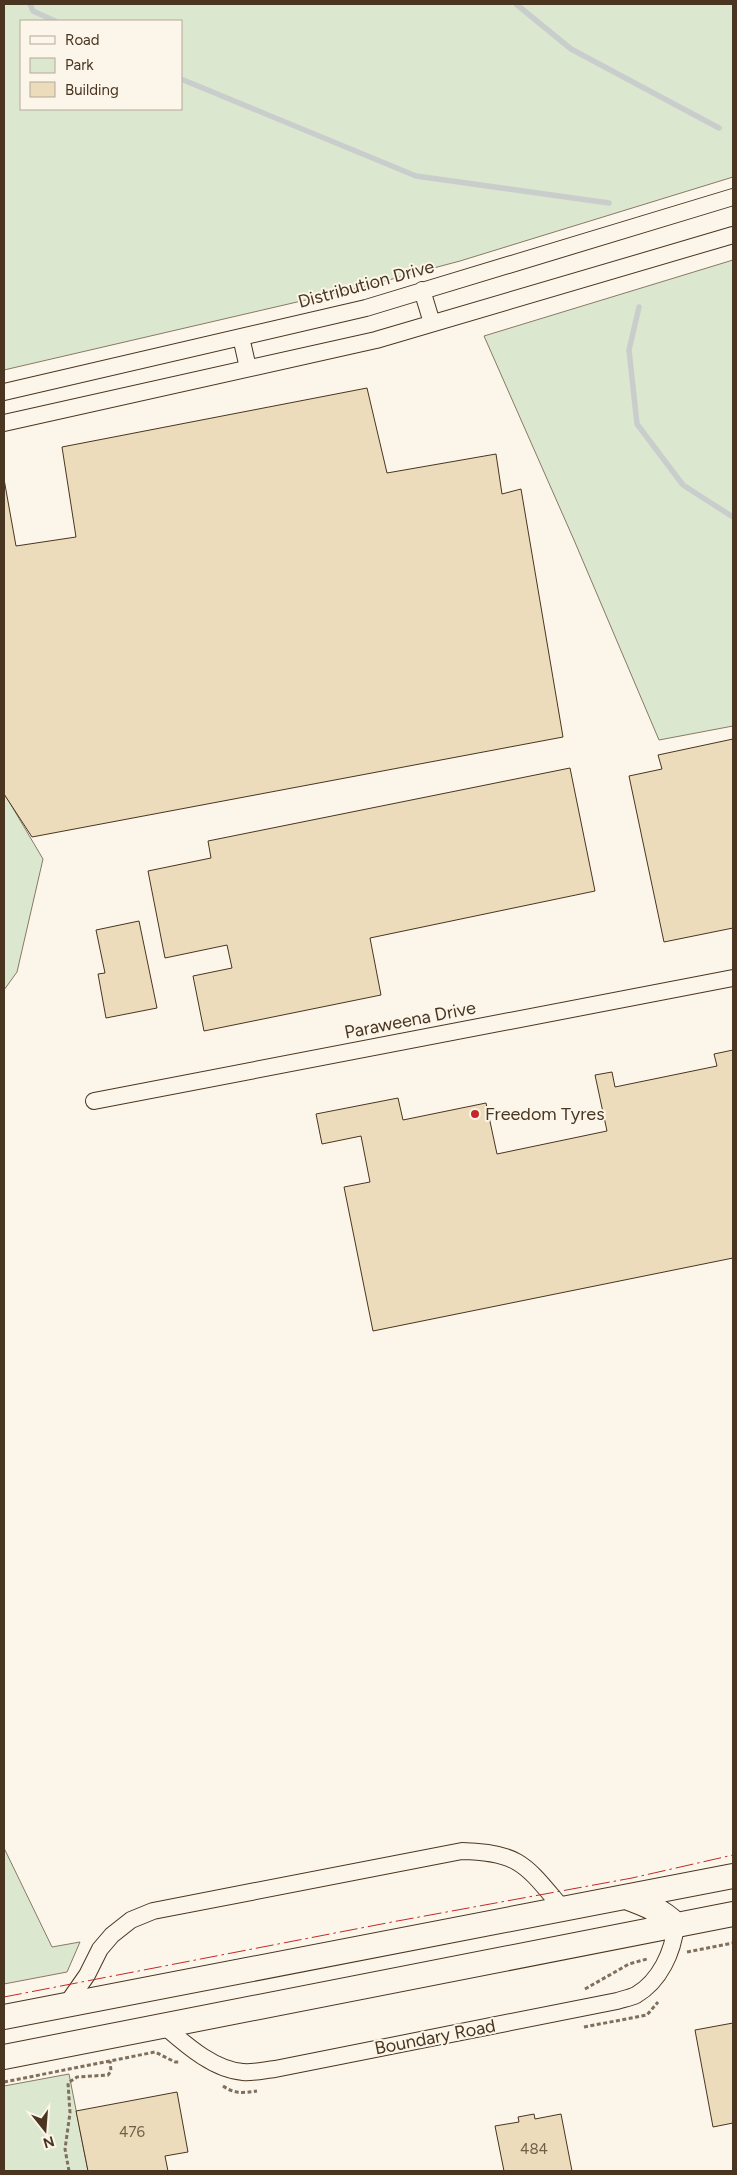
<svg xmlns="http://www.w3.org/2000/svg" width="737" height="2175" viewBox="0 0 737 2175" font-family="Figtree,sans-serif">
  <rect width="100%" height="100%" fill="#fbf6e9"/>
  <path fill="#dce7d0" stroke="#887966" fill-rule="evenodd" d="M4,4H733V177L460,261L366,286L4,370ZM21,21H181V109H21Z
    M733,260V726L659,740L574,540L484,336Z
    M4,793L43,859L17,972L4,990Z
    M4,1848L52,1947L80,1942L67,1972L4,1984Z
    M69,2074L88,2171H4V2086Z"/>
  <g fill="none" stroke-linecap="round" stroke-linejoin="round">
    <path stroke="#c9cecd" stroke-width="5.5" d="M30,4L33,11L55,21
      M516,4L571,49L719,128
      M181,79L416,176L609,203
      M639,307L629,350L637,424L683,485L733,517"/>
  </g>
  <path fill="#ecdcbc" stroke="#4a3520" d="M367,388L387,473L496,454L502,494L521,489L563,737L32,837L4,794V479L16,546L76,537L62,447Z
    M733,739V928L664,942L629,776L662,769L658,755Z
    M570,768L595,891L370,938L381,995L204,1031L193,976L232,968L227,945L165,958L148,871L211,858L208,841Z
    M139,921L157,1008L106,1018L98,974L105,973L96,930Z
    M733,1050V1258L373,1331L344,1187L370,1182L361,1136L322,1144L316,1114L398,1098L403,1120L486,1103L497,1154L607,1131L595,1075L612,1072L615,1087L717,1066L714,1054Z
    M733,2023V2123L713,2127L695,2030Z
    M177,2092L188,2152L165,2156L168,2171H88L76,2111Z
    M534,2114L535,2119L561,2114L572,2171H504L495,2126L519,2122L518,2117Z"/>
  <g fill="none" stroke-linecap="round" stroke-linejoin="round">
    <g stroke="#4a3520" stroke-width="18">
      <path id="minor" d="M422,290L432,323
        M241,337L248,368
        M4,392L366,308L733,197
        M4,423L376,340L733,235
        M94,1101L733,978
        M66,2005L87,1975L100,1949L112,1935L131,1920L153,1911L462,1851C521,1852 527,1867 563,1909
        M163,2025C184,2043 213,2070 243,2072C253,2073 265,2070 275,2069L617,2001C623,1999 630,1998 636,1995C660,1981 673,1952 676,1925"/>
    </g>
    <g stroke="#4a3520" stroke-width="26">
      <path id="secondary" d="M626,1897C645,1904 661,1910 676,1925
        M4,2017L733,1876
        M4,2057L733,1914"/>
    </g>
    <path stroke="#7f6f5c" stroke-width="3" stroke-dasharray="4 2.5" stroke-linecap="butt" d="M687,1952L733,1943
      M585,1989L629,1964L647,1959
      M584,2027L647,2015L658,2002
      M4,2082L155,2052L175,2062H180
      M223,2086C235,2094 242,2093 257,2091
      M69,2171L65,2149L70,2113L68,2083L77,2077L108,2075L111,2071L110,2061"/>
    <use href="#minor" stroke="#fbf6e9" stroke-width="16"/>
    <use href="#secondary" stroke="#fbf6e9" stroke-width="24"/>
    <path stroke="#c62828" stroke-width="1" stroke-dasharray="18 4 2.5 4" stroke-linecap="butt" d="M4,1997L392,1922L632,1878L733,1855"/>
  </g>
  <circle fill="#c62828" stroke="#fbf6e9" stroke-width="2" cx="475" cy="1114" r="5"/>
  <g text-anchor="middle" stroke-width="4" stroke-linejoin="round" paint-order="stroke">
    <g font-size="15" fill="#725f47">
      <text x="132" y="2137">476</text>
      <text x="534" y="2154">484</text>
    </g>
    <g font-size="18" fill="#4a3520" stroke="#fbf6e9">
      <text transform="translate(366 284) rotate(-15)" y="6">Distribution Drive</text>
      <text transform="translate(410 1020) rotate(-11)" y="6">Paraweena Drive</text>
      <text transform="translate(435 2037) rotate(-11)" y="6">Boundary Road</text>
    </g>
    <g font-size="18" fill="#4a3520" stroke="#fbf6e9" text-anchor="start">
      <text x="485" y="1120">Freedom Tyres</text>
    </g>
  </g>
  <rect width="737" height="2175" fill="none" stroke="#4a3520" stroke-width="10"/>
  <rect x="20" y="20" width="162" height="90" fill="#fbf6e9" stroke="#b4a999"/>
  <rect x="30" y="36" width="25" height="8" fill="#fbf6e9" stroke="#b4a999"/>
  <text x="65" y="45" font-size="15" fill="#4a3520">Road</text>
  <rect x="30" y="58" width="25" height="15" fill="#dce7d0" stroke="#b4a999"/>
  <text x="65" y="70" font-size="15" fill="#4a3520">Park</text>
  <rect x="30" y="82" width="25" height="15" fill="#ecdcbc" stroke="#b4a999"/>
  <text x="65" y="95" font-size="15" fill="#4a3520">Building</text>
  <g transform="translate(45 2130) rotate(163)" stroke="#fbf6e9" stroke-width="4" paint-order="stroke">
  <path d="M0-4L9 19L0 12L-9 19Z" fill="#4a3520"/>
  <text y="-8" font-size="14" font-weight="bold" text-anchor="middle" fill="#4a3520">N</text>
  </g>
</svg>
